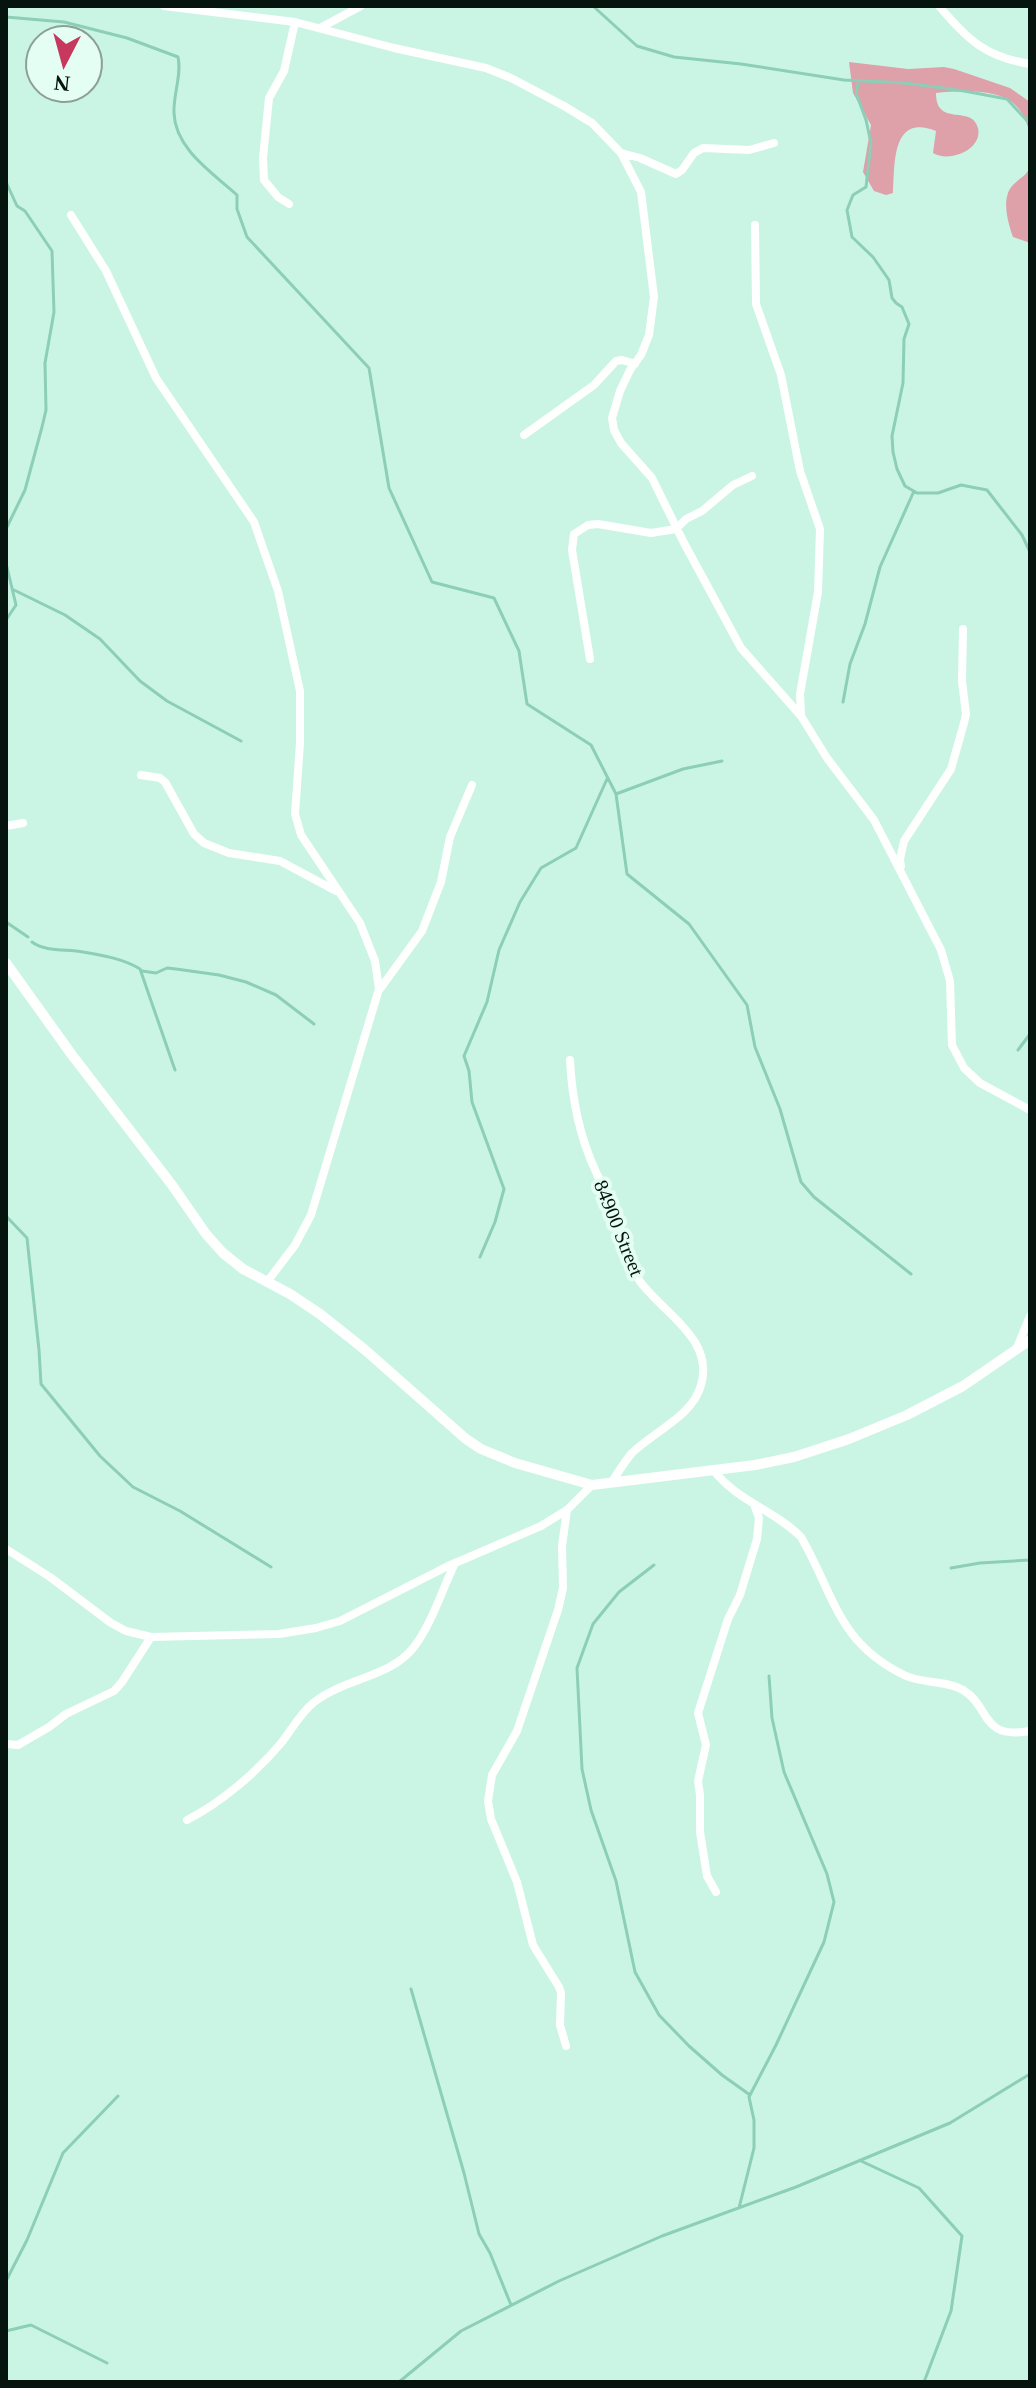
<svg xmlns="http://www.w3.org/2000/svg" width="1036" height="2388" viewBox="0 0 1036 2388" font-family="Georgia,serif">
  <rect width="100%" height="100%" fill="#caf5e5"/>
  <path fill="#dea0a9" d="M849,62L908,69L944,67L954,69L1010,88L1030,102V132C1027,125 1024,114 1018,108C1001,87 959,91 936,93C936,128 972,104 978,128C983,150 949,163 933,153L936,131C891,113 895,165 893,193L886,195L874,191L863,172L871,125L853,93Z
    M1030,167V243L1013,237C1008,223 1001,199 1012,186C1019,178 1026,177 1030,167Z"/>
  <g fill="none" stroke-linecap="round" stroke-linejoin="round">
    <path stroke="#8cceb7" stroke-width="3" d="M593,6L637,46L674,57L741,64L844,80L905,83L964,91L1007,99L1030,124
      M6,17L64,22L127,38L178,57C182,75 173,95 174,113C175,149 213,173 237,195V209L247,237L369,368L389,488L432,582L494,598L519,651L527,704L591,745L616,794L627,874L689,924L747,1005L755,1047L780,1109L801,1182L814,1197L911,1274
      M859,80L856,93L866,120L871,143L866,187L853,195L847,210L852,237L873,257L889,280L892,298L896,303L902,307L909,324L904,339L903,383L892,436L893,452L897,469L905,486L917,493H938L961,485L987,490L1022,535L1030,552
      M6,182L17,206L25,211L52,251L54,312L45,363L46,410L42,427L25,490L6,529
      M6,563L16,605L6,620
      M14,590L65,615L100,639L140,681L167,701L241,741
      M843,702L850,664L865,624L880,567L914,491
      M616,794L683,769L722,761
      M6,922L28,937
      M32,942C45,952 67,949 83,952C102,955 124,959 140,969L175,1070
      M142,971L156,973L167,968L176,969L219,975L246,982L276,995L314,1024
      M1018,1050L1030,1034
      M6,1216L27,1238L39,1350L41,1384L100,1456L133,1487L180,1511L271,1567
      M480,1257L495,1222L504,1189L472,1102L469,1071L464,1056L487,1002L499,950L520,902L541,868L576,848L607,779
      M654,1565L619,1592L593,1624L577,1668L582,1769L591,1810L616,1881L635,1972L659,2015L689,2046L722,2075L750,2095
      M951,1568L980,1563L1030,1560
      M411,1989L464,2173L479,2234L490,2253L511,2305
      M861,2161L919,2188L962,2236L951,2311L924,2382
      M739,2208L754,2148V2120L749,2097L776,2045L824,1942L834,1902L827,1874L784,1772L772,1718L769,1676
      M6,2281L27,2240L63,2153L118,2096
      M6,2331L31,2325L107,2363
      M399,2382L461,2331L559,2281L662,2236L796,2187L950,2123L1030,2074"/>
    <path stroke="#fff" stroke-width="8" d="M164,6L295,22L394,48L486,68L511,78L564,106L592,123L621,153L641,192L654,297L649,335L641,355L630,370L620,391L612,418L614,430L621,443L652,478L684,543L741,648L801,716L827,758L874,820L941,950L950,981L952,1045L964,1068L980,1083L1030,1110
      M939,6C967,39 985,57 1030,64
      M320,28L361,6
      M621,153L640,158L676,174L682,170L694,153L703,148L749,150L774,143
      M289,204L278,197L264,180L263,158L269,98L284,71L295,22
      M71,215L106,271L156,378L254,522L278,591L300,691V743L295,814L301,835L360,923L375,961L379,989L311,1215L295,1245L267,1282
      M755,225L756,304L781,375L800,471L820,529L818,592L800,694L801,715
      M524,435L594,385L616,361L622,360L635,364
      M590,659L572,550L574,534L588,525L598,524L651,533L676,529L686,519L702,511L733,485L752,476
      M141,775L160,778L165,782L194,834L204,843L229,853L280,861L336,891
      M6,826L23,823
      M901,866L900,859L904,841L951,769L964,723L966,714L962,681L963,629
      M380,989L422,931L441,882L450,837L472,785
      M570,1060C572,1100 579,1136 596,1172C602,1185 610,1197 615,1211C623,1233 626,1259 639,1280C661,1312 715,1338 701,1385C693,1416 653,1432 632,1453C624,1462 618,1473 611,1483
      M1016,1350L1030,1316
      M714,1471C739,1502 774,1510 801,1537C835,1596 837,1642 904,1675C922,1684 947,1680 963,1690C991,1707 980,1740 1030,1731
      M6,1549L50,1577L111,1623L126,1631L151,1637L279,1634L316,1628L340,1621L446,1567L541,1526L567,1510L592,1485
      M6,1744L18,1745L49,1727L66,1714L114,1691L122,1682L151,1637
      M187,1820C222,1802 257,1772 282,1742C292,1729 300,1714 313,1703C344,1678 390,1678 414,1647C432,1623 442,1590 455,1563
      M716,1892L707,1876L700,1832V1795L698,1781L706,1745L698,1713L728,1619L740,1595L757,1539L759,1518L755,1507
      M566,2046L560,2025L561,1993L559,1987L533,1945L517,1882L491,1819L488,1801L492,1775L517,1731L558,1610L563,1588L562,1546L567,1510"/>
    <path stroke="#fff" stroke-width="10" d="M6,963L72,1055L172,1185L206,1234L223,1253L243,1269L290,1294L320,1314L364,1349L466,1439L481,1449L515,1463L592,1485L755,1465L794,1457L849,1439L907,1415L963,1386L1030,1340"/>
  </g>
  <g text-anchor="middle" stroke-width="8" stroke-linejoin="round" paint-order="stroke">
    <g font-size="20" fill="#05140f" stroke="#e5fef4">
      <text transform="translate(619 1228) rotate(68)" y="7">84900 Street</text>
    </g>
  </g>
  <rect width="1036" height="2388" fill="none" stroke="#05140f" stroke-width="16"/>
  <g transform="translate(64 64) rotate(186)"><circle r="38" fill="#e5fef4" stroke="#8ba098" stroke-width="2"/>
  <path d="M0-6L14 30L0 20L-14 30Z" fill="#c7385e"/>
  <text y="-12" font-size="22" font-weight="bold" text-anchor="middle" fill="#05140f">N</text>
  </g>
</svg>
